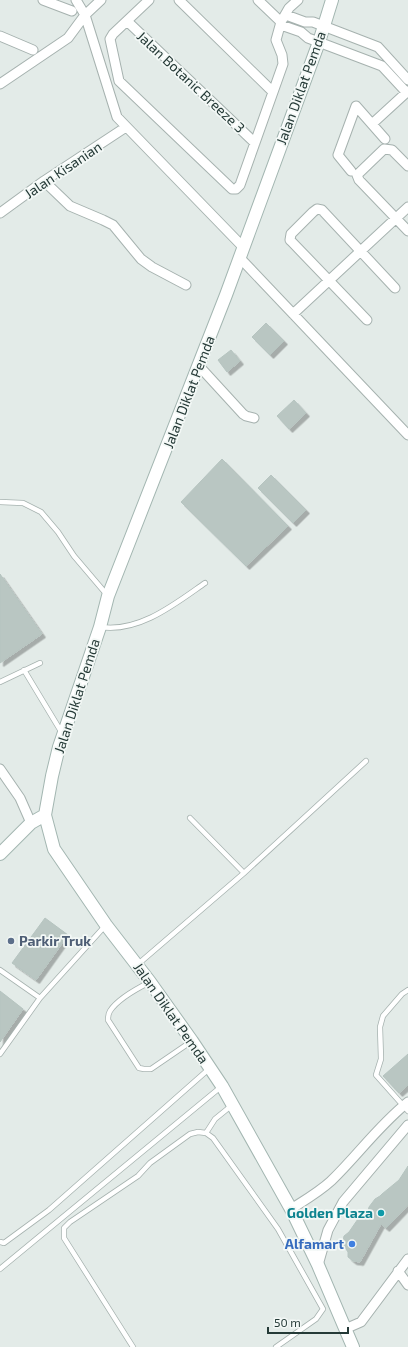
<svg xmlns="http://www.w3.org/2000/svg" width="408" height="1347" viewBox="0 0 408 1347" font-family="'Exo 2',sans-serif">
  <defs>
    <filter id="shadow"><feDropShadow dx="3.5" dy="3.5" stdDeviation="0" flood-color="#0004"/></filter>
  </defs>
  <rect width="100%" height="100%" fill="#e3ebe8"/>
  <path fill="#b9c6c2" stroke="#b6c4c0" filter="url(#shadow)" d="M266,323L284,341L270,355L252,337Z
    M231,350L240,361L227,372L218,360Z
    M294,400L306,413L289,429L277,416Z
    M222,459L288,526L246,566L181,502Z
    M271,475L306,510L293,523L258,488Z
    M0,574L42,634L0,663Z
    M45,918L68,935L36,980L12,963Z
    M0,991L23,1009L0,1042Z
    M408,1054V1085L399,1093L383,1076Z
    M408,1166V1205L386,1228L381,1224L360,1262L353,1261L348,1257V1252L344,1246L343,1241L344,1236L349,1232L360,1216L364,1211H368L369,1207L375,1199L380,1196L382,1194L399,1180Z"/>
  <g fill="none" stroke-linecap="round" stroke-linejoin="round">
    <g stroke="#a6b2af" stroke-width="6">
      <path id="lane" d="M0,502L23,503L41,512L58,532L74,556L108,596
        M100,627C139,633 175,604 205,583
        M24,670L62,733
        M0,682L40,663
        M190,818L244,873
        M137,965L244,873L366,761
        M0,970L40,998
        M150,982C138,988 117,1000 110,1011C108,1014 108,1017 108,1020L139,1068L144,1069H151L192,1041
        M408,990L402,994L383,1016L380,1027L381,1059L376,1075L408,1111
        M0,1054L40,998L105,926
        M206,1133L215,1119L231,1106
        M0,1242L4,1243L49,1210L210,1068
        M0,1269L222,1086
        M133,1347L64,1238V1228L70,1222L138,1176L150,1163L190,1134L198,1132L206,1133L213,1138L278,1229L323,1309L316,1319L276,1347"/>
    </g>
    <g stroke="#a6b2af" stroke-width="11">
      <path id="street" d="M43,0L72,11
        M76,0L85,15L117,117L244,248
        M149,0L113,34L110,39L119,81L232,189H236L240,185L283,64L282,55L276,40L281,22L289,8L298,0
        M179,0L273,92
        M258,0L281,22
        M286,15L305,22H313L378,47L408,80
        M127,21L255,143
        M281,25L301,32L308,38L382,66L407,93
        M0,36L33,50
        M0,84L68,38L85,15L101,0
        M372,124L408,91
        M408,166L392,150L384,149L357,175L359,180L408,231
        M351,171L338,155L356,106L385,139
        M44,181L70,206L103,220L113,225L141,259L152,267L186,285
        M0,213L44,181L126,127
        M240,258L408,435
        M293,314L408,207
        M367,320L292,242L290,240L291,234L313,212L317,209L322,210L395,288
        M199,366L243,414L246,416L254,418
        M0,769L20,798L31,823
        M291,1209C305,1200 319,1192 331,1181C358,1155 378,1126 408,1102
        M318,1265L328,1230L343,1202L408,1125
        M398,1271L408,1285
        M345,1329L361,1322L408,1259"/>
    </g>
    <g stroke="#a3b6b1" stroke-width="14">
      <path id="secondary" d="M332,0L319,42L226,295L108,596L100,627L59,747L52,776L45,815L54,849L106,925L150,982L192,1041L222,1086L291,1209L318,1265L353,1347
        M0,854L31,823L45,815"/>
    </g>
    <use href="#lane" stroke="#fff" stroke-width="4.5"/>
    <use href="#street" stroke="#fff" stroke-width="9"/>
    <use href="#secondary" stroke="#fff" stroke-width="12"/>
  </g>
  <circle fill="#5c6f8a" stroke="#f3f8f6" stroke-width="1.5" cx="11" cy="941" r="4"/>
  <circle fill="#0f9aa8" stroke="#f3f8f6" stroke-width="1.5" cx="381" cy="1213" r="4"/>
  <circle fill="#3f7fe0" stroke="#f3f8f6" stroke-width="1.5" cx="352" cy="1244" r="4"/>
  <g text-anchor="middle" stroke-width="3.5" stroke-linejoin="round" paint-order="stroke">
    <g font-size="14" fill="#253a37" stroke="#f3f8f6">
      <text transform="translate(191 82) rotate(43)" y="5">Jalan Botanic Breeze 3</text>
      <text transform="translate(301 88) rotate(-70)" y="5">Jalan Diklat Pemda</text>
      <text transform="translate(63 170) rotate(-34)" y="5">Jalan Kisanian</text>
      <text transform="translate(189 392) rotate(-69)" y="5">Jalan Diklat Pemda</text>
      <text transform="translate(77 696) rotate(-72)" y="5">Jalan Diklat Pemda</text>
      <text transform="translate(171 1013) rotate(55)" y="5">Jalan Diklat Pemda</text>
    </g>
    <g font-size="14" font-weight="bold" fill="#4e5e75" stroke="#f3f8f6" text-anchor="start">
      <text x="19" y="946">Parkir Truk</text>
    </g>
    <g font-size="14" font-weight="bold" fill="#0d838f" stroke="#f3f8f6" text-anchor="end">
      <text x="373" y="1218">Golden Plaza</text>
    </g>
    <g font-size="14" font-weight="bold" fill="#366cbe" stroke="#f3f8f6" text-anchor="end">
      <text x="344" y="1249">Alfamart</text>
    </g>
  </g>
  <path d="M268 1327v6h80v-6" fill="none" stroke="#253a37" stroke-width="2"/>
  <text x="274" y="1327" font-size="12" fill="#253a37" stroke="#f3f8f6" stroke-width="3" paint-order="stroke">50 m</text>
</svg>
